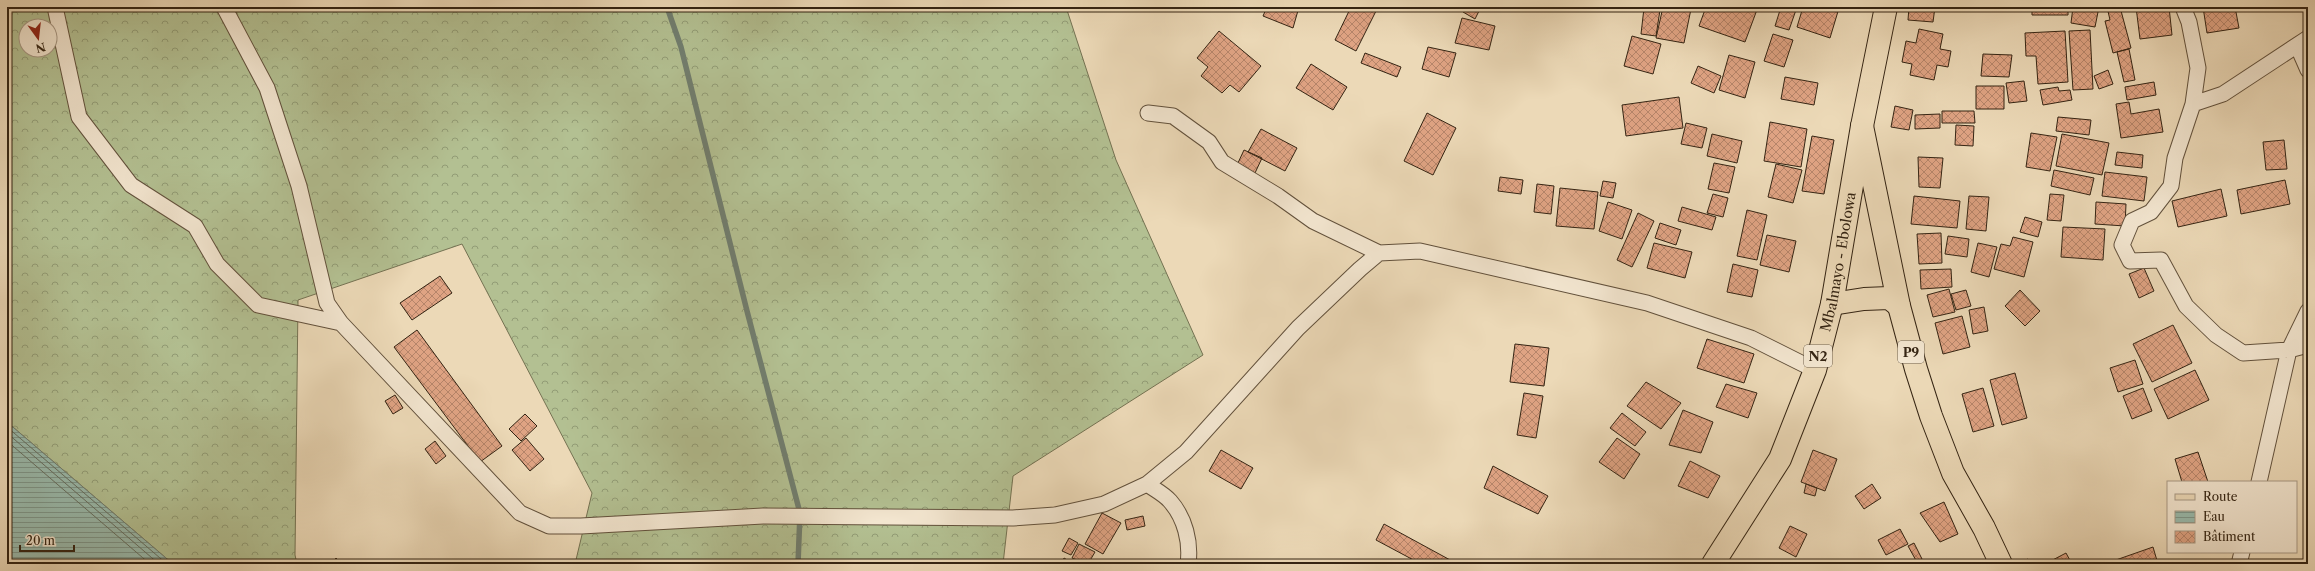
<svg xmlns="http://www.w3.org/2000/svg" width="2315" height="571" viewBox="0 0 2315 571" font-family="'Libre Caslon Text',serif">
  <defs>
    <pattern id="forest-crowns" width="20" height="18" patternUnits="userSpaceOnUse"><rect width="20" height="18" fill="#b3c092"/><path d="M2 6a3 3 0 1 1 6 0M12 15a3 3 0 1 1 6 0" fill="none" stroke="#929c76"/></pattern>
    <pattern id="water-rules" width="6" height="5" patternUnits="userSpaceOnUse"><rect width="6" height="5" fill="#99baac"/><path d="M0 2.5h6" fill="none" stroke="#7e978b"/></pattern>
    <pattern id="building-cross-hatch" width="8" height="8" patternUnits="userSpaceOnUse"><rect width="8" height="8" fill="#dfa383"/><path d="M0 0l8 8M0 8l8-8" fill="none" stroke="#b6856a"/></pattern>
  </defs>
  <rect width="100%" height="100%" fill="#ecd9b7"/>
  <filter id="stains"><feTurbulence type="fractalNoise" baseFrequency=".005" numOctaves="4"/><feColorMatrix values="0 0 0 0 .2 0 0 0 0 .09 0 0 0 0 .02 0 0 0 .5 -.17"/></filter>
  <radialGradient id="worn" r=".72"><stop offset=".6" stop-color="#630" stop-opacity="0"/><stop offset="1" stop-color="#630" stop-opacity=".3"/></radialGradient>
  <path fill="url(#forest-crowns)" stroke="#747252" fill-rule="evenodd" d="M7,7H1066L1116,160L1203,355L1013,476L1003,564H575L592,493L462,244L298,300L295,555L297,564H173L7,422ZM26,26H50V50H26Z"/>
  <path fill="url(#water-rules)" stroke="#717e6f" d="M7,422L173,564H7Z"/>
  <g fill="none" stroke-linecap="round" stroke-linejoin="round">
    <path stroke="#666f60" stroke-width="1" d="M7,427L167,564
      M7,433L159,564
      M7,441L150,564"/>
    <path stroke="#717e6f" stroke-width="5.5" d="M667,7L681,47L747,311L800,513L798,564"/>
  </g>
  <path fill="url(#building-cross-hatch)" stroke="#342413" d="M1267,7H1299L1293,28L1263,16Z
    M1351,7H1372L1377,9L1356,51L1335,40Z
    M1466,7H1481L1475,19L1463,12Z
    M1663,7L1691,9L1684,43L1656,38Z
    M1706,7H1758L1745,42L1699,26Z
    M1781,7H1797L1789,30L1775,26Z
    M1803,7L1839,8L1830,38L1797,27Z
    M1909,7H1935L1933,22L1908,20Z
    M2032,7H2068V15H2032Z
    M2073,7H2099L2095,27L2071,23Z
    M2107,7H2120L2131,48L2113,53L2105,21L2110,20Z
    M2136,7H2169L2172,35L2140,39Z
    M2203,7H2235L2239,28L2207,33Z
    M1644,8L1660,10L1656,36L1641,34Z
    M1462,18L1495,26L1489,50L1455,43Z
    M1919,29L1943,34L1940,49L1951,51L1948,67L1937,65L1934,80L1910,75L1912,64L1902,62L1906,41L1916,43Z
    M2090,30L2093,89L2073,90L2069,31Z
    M1219,31L1261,66L1239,92L1230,85L1222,93L1201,76L1208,67L1197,58Z
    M2065,31L2068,82L2038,84L2036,56H2026L2025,33Z
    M1773,34L1793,40L1784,67L1764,61Z
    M1632,36L1661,44L1653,74L1624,66Z
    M1428,47L1456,53L1449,77L1422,69Z
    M2129,49L2135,80L2124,82L2117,52Z
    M1365,53L1401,67L1397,77L1361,63Z
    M1983,54L2012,55L2009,77L1981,76Z
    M1729,55L1755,62L1745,98L1719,90Z
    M1311,64L1347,87L1333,110L1296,88Z
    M1698,66L1721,76L1714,93L1691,83Z
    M2108,70L2113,84L2099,89L2094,76Z
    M1785,77L1818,83L1814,105L1781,99Z
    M2024,81L2027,101L2009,103L2006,83Z
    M2154,82L2156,95L2127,100L2125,87Z
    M1976,86H2004V109H1976Z
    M2058,87L2059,91L2070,90L2072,100L2043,105L2040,90Z
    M1679,97L1683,128L1626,136L1622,105Z
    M2129,102L2131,114L2159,109L2163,132L2121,138L2116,104Z
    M1895,106L1913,110L1909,130L1891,127Z
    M1942,111H1974L1975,123H1942Z
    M1427,113L1456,128L1433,175L1404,161Z
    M1940,114V128L1915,129V115Z
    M2058,117L2091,120L2089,135L2056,131Z
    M1770,122L1807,129L1801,167L1764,161Z
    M1686,123L1707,128L1702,148L1681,144Z
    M1956,125L1974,126L1973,146L1955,145Z
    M1261,129L1297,148L1285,171L1248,152Z
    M2031,133L2057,137L2050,171L2026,167Z
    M1712,134L1742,141L1737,163L1707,156Z
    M2062,134L2109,143L2102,175L2056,166Z
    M1812,136L1834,140L1824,194L1802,191Z
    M2284,140L2287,169L2266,170L2263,142Z
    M1244,150L1262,158L1255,173L1237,165Z
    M2117,152L2143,155L2142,168L2115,165Z
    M1918,157L1943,158L1940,188L1919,187Z
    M1714,163L1735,167L1729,193L1708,189Z
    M1776,164L1802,170L1793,203L1768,197Z
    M2054,170L2094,178L2090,195L2051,186Z
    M2105,172L2147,177L2144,201L2102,196Z
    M1500,177L1523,180L1521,194L1498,191Z
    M2285,180L2290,204L2241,214L2237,190Z
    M1603,181L1616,183L1613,198L1600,196Z
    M1537,184L1554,186L1551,214L1534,212Z
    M1560,188L1598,192L1594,229L1556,226Z
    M2221,189L2227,216L2178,227L2172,201Z
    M1713,194L1728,198L1723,217L1707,213Z
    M2050,194L2064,195L2061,221L2047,220Z
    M1914,196L1960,201L1957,228L1911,224Z
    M1969,196L1989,197L1986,231L1966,229Z
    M1608,202L1632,210L1622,239L1599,231Z
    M2096,202L2126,204L2125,226L2095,224Z
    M1682,207L1716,217L1712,230L1678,221Z
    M1747,210L1767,215L1757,260L1737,256Z
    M1638,213L1654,221L1632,267L1617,260Z
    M2025,217L2042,222L2038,237L2020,232Z
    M1660,223L1681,230L1676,245L1655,238Z
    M2063,227L2105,229L2103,260L2061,257Z
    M1941,233L1942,263L1919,264L1917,234Z
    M1767,235L1796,241L1789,272L1760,265Z
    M1948,236L1969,239L1967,257L1945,254Z
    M2013,237L2033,242L2024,277L1994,269L2001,244L2010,246Z
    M1654,243L1692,252L1685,278L1647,268Z
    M1978,243L1997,247L1989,277L1971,272Z
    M1733,264L1758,270L1752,297L1727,292Z
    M2144,268L2154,291L2139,298L2129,274Z
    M1951,269L1952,287L1921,289L1920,270Z
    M440,276L452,293L412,320L400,303Z
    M1949,289L1955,312L1933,317L1927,295Z
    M1966,290L1971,306L1956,310L1951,294Z
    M2020,290L2040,311L2025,326L2005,306Z
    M1984,307L1988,331L1973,334L1969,310Z
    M1962,316L1970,347L1943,354L1935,323Z
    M2173,325L2192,363L2152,382L2133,344Z
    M417,330L502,446L480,462L394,347Z
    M1707,339L1754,354L1744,383L1697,368Z
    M1515,344L1549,348L1544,386L1510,382Z
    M2135,360L2143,384L2118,392L2110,368Z
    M2195,370L2209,400L2168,419L2154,389Z
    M2015,373L2027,418L2002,425L1990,380Z
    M1646,382L1681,403L1661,429L1627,406Z
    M1726,384L1757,393L1748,418L1716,407Z
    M1983,388L1994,426L1973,432L1962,394Z
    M2143,388L2152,411L2132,419L2123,396Z
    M1524,393L1543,396L1536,438L1517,435Z
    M395,395L403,408L393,414L385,401Z
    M1683,410L1713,422L1701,453L1669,445Z
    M1622,413L1646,432L1635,446L1610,428Z
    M525,414L537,426L521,441L509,429Z
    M526,438L544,459L530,471L512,450Z
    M1617,438L1640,454L1624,479L1599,462Z
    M435,441L446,456L436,464L425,449Z
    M1221,450L1253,468L1241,489L1209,471Z
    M1813,450L1837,459L1825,491L1801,482Z
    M2198,452L2208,482H2182L2175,459Z
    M1690,461L1720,476L1708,498L1678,486Z
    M1493,466L1548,496L1538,514L1484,488Z
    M1806,484L1817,488L1815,496L1804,493Z
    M1872,484L1881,498L1864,509L1855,496Z
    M1944,502L1958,534L1940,542L1920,513Z
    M1102,513L1121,523L1103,554L1085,544Z
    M1143,516L1145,526L1127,530L1125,520Z
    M1384,524L1452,561L1451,564H1421L1376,540Z
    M1790,526L1807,534L1796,557L1779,548Z
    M1900,529L1908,544L1886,555L1878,540Z
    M1069,538L1078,543L1071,555L1062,551Z
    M1914,543L1923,561L1918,564L1908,546Z
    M1079,544L1095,552L1088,564L1072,558Z
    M2153,547L2158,564H2114L2113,561Z
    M2066,553L2072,564H2045Z
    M336,558L342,564H331Z
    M1064,558L1074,564H1061Z
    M2028,559L2030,564H2017Z"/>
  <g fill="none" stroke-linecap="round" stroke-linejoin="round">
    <g stroke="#62513c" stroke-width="17">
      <path id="street" d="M55,7L79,117L131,185L195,226L217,264L258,305L341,323
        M224,7L267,88L299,186L327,303L341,323L520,513L549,526H581L763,516L1013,518L1055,515L1104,504L1147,484L1186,452L1298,328L1360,269L1379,253L1420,251L1647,303L1751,338L1815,370
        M2183,7L2189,22L2198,68L2193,104L2175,158L2171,186L2151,212L2132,221L2122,245L2130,261L2161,260L2186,306L2216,335L2243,353L2289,350L2308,345
        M2297,45L2308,70
        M2193,104L2223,94L2308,38
        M1148,113L1173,116L1209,142L1222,162L1278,196L1313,221L1379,253
        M2259,482L2289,350L2308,311
        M1147,484C1154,489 1164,494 1170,501C1185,518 1191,542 1188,564
        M2239,564L2242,552"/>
    </g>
    <g stroke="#342413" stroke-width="24">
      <path id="primary" d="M1862,126L1899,306L1916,369L1931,416L1953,473L1984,528L2001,564"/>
    </g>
    <g stroke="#342413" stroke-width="24">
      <g id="highway">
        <path d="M1832,304L1864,299L1889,298L1899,306"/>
        <path id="s1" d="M1713,564L1780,459L1815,370L1832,304L1862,126L1886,7"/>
      </g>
    </g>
    <use href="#street" stroke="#f3e6d0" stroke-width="15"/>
    <use href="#primary" stroke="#ecd9b7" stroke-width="22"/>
    <use href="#highway" stroke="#ecd9b7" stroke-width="22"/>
  </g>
  <g text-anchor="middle" stroke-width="4" stroke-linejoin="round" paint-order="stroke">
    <g fill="#f3e6d0" stroke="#6d5e4c" stroke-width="1">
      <rect x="1898" y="341" width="26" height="22" rx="3"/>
      <rect x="1804" y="345" width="28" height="22" rx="3"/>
    </g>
    <g font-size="13" font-weight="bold" fill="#342413">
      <text x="1911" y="357">P9</text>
      <text x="1818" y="361">N2</text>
    </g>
    <g font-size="14" fill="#342413" stroke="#f3e6d0">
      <text dy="5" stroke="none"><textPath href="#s1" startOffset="331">Mbalmayo - Ebolowa</textPath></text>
    </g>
  </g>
  <rect width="2315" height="571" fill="none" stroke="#ecd9b7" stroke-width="24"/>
  <rect x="8" y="8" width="2299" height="555" fill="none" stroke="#342413" stroke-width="2"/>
  <rect x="12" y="12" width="2291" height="547" fill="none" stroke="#342413"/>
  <rect x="2167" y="481" width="130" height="72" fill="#f3e6d0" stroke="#a79884"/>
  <rect x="2175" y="494" width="20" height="6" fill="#ecd9b7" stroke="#a79884"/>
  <text x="2203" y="501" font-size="12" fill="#342413">Route</text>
  <rect x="2175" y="511" width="20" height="12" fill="url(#water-rules)" stroke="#a79884"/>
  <text x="2203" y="521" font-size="12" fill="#342413">Eau</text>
  <rect x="2175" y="531" width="20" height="12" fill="url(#building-cross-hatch)" stroke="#a79884"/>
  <text x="2203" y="541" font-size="12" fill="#342413">Bâtiment</text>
  <g transform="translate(38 38) rotate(165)"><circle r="19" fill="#f3e6d0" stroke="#a79884"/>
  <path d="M0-3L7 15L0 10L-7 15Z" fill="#8f2418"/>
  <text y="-6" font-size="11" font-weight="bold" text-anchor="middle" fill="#342413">N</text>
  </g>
  <path d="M20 545v6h54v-6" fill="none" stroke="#342413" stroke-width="2"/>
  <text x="26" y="545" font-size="12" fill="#342413" stroke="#f3e6d0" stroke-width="3" paint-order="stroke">20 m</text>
  <rect width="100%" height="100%" filter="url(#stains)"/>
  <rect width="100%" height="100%" fill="url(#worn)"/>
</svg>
